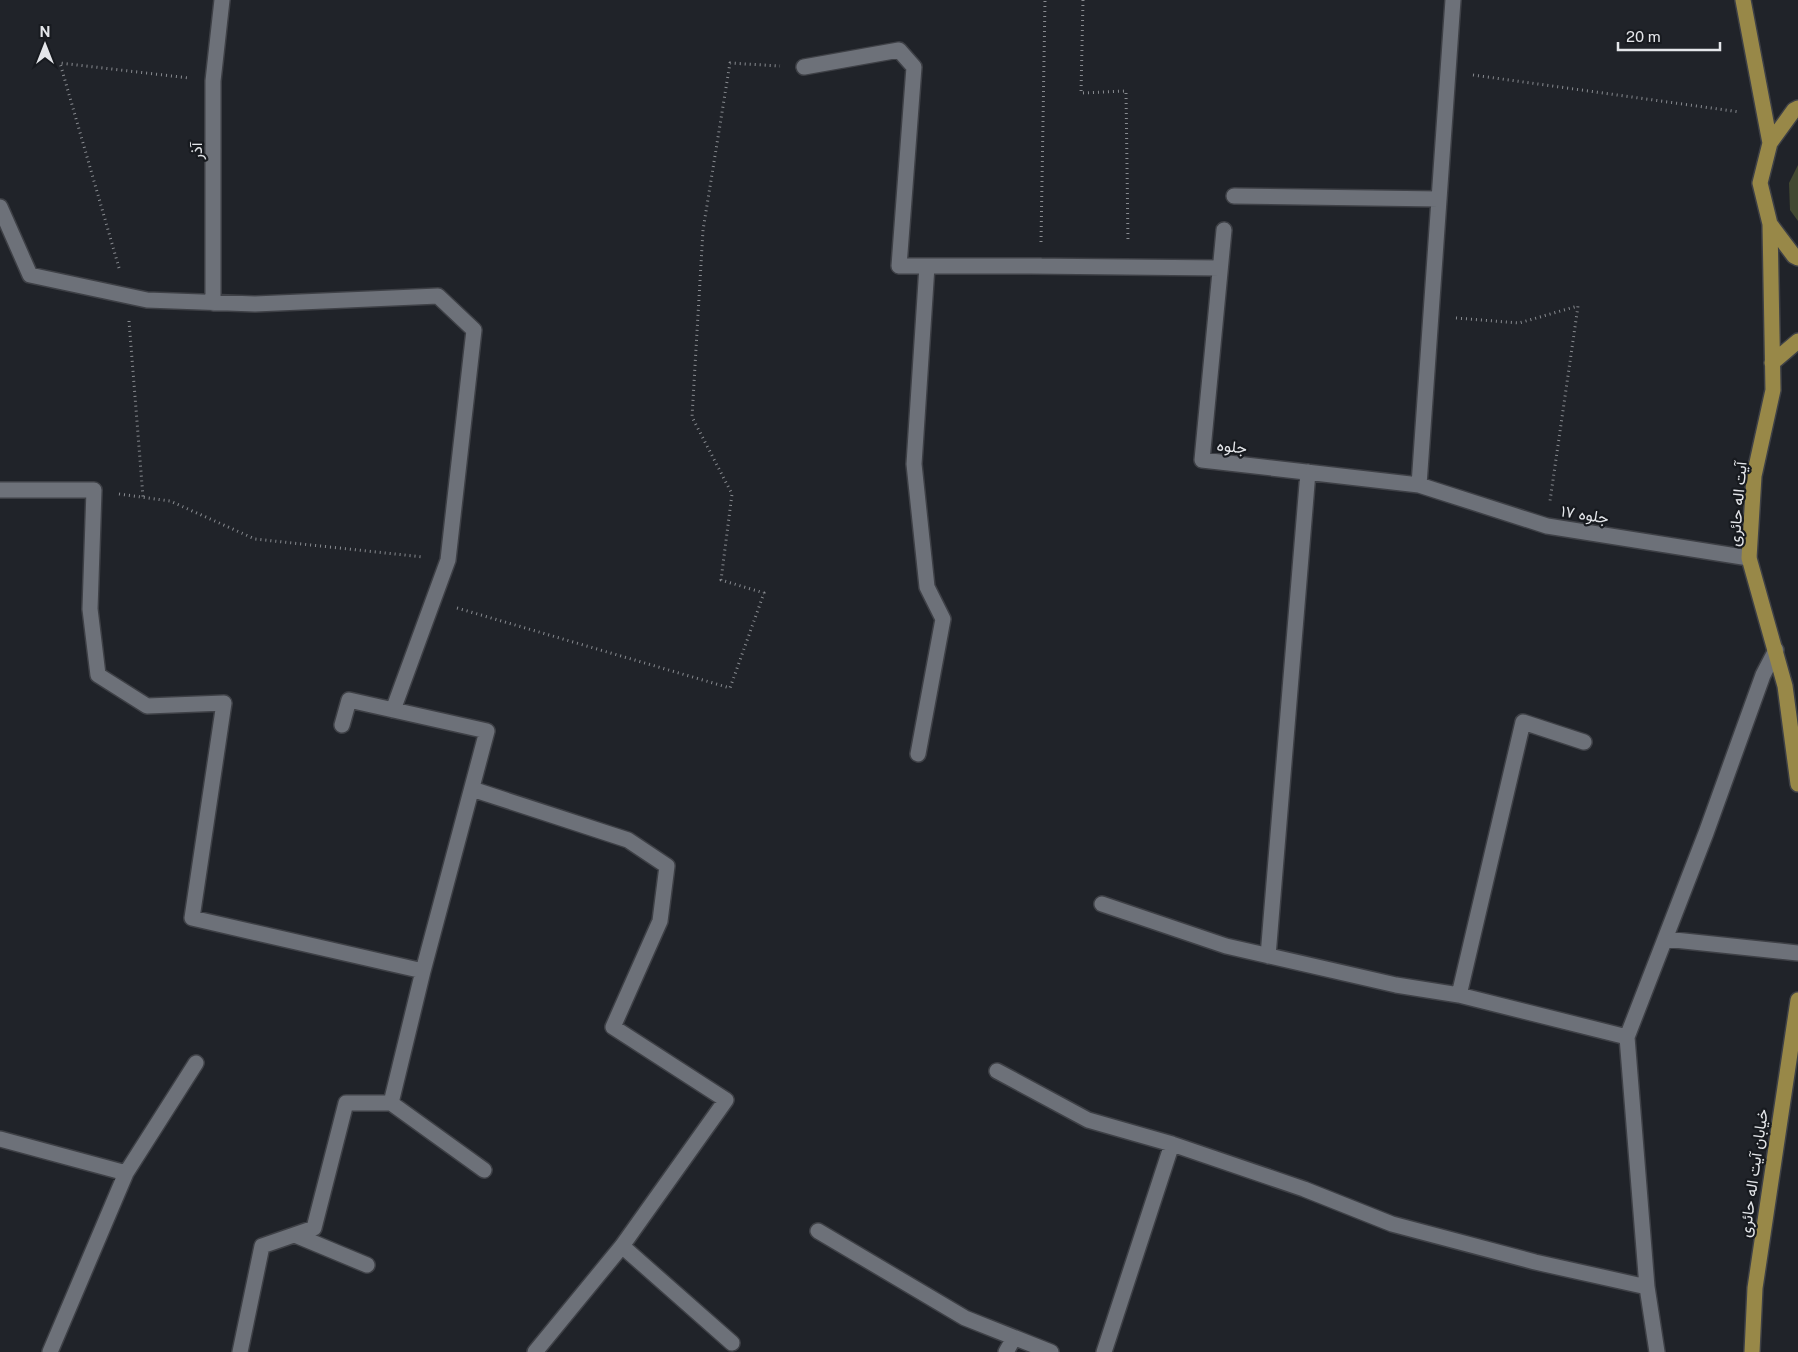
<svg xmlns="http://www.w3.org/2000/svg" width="1798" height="1352" viewBox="0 0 1798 1352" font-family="'Public Sans',Vazirmatn,sans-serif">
  <rect width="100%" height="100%" fill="#202329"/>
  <path fill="#434931" d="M1798,165V221L1790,210L1789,183Z"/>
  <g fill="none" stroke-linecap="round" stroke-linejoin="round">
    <g stroke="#3e4046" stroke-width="18">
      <path id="minor" d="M804,67L899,50L914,67L899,266H1041
        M1234,196L1439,199
        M0,207L30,275L147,300L255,304L438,296L474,330L448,560L393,710
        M1224,230L1202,460L1419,485L1547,526L1749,558
        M1031,266L1220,268
        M213,303V81L222,0
        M1419,485L1453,0
        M0,490H94L90,609L98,675L147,706L224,703L192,918L423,971L391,1103H346L314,1228L262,1246L240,1352
        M342,725L349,700L487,731L423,971
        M918,754L943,619L927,587L914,464L927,266
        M472,789L628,840L667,866L660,921L613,1027L726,1100L622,1246L535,1352
        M1102,904L1226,946L1396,985L1459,995L1627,1037
        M1665,939L1798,953
        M1268,956L1308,472
        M1459,995L1523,722L1584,742
        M997,1071L1088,1120L1172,1144L1304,1189L1392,1224L1535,1262L1647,1287
        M391,1103L484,1170
        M0,1139L126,1173
        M818,1231L965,1318L1051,1352
        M295,1235L367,1265
        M622,1246L732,1343
        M50,1352L126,1173L196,1063
        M1006,1352L1014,1338
        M1104,1352L1172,1144
        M1657,1352L1647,1287L1627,1037L1706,833L1763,675L1776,650"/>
    </g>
    <g stroke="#3e4046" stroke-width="18">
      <path id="major" d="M1743,0L1770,143
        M1798,108L1794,110L1770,143L1760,183L1770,224L1794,256L1798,258
        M1770,224L1773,390L1754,476L1749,558L1785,686L1798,784
        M1772,363L1798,341
        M1752,1352L1755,1288L1798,1000"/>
    </g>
    <path stroke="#888b90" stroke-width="3" stroke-dasharray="1 4" stroke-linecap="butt" d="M1083,0L1081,93L1126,91L1128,242
      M1473,75L1740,112
      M1041,242L1045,0
      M119,268L60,63L189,78
      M1456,318L1519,323L1578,306L1550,501
      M129,321L143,497
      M119,494L170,501L255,539L423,557
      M457,608L730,688L764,593L721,580L732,494L692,417L703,230L730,63L780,66"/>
    <use href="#minor" stroke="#6d7179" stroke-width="15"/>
    <use href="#major" stroke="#988848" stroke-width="15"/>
  </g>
  <g text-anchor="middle" stroke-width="4.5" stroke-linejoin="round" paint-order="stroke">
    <g font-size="16" fill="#e4e6ea" stroke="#171a1f">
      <text transform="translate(196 151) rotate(-90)" y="6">آذر</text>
      <text transform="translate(1232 446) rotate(6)" y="6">جلوه</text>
      <text transform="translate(1737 504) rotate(-85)" y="6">آیت اله حائری</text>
      <text transform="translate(1585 514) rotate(9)" y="6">جلوه ۱۷</text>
      <text transform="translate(1753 1173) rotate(-82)" y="6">خیابان آیت اله حائری</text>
    </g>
  </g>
  <g transform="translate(45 45)" stroke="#171a1f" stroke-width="4" paint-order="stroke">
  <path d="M0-4L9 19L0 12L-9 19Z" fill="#e4e6ea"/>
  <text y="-8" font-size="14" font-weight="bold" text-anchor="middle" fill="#e4e6ea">N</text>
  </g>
  <path d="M1618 42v8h102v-8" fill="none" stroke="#e4e6ea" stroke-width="2.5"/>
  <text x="1626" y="42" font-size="15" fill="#e4e6ea" stroke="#171a1f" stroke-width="4" paint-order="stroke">20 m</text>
</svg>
